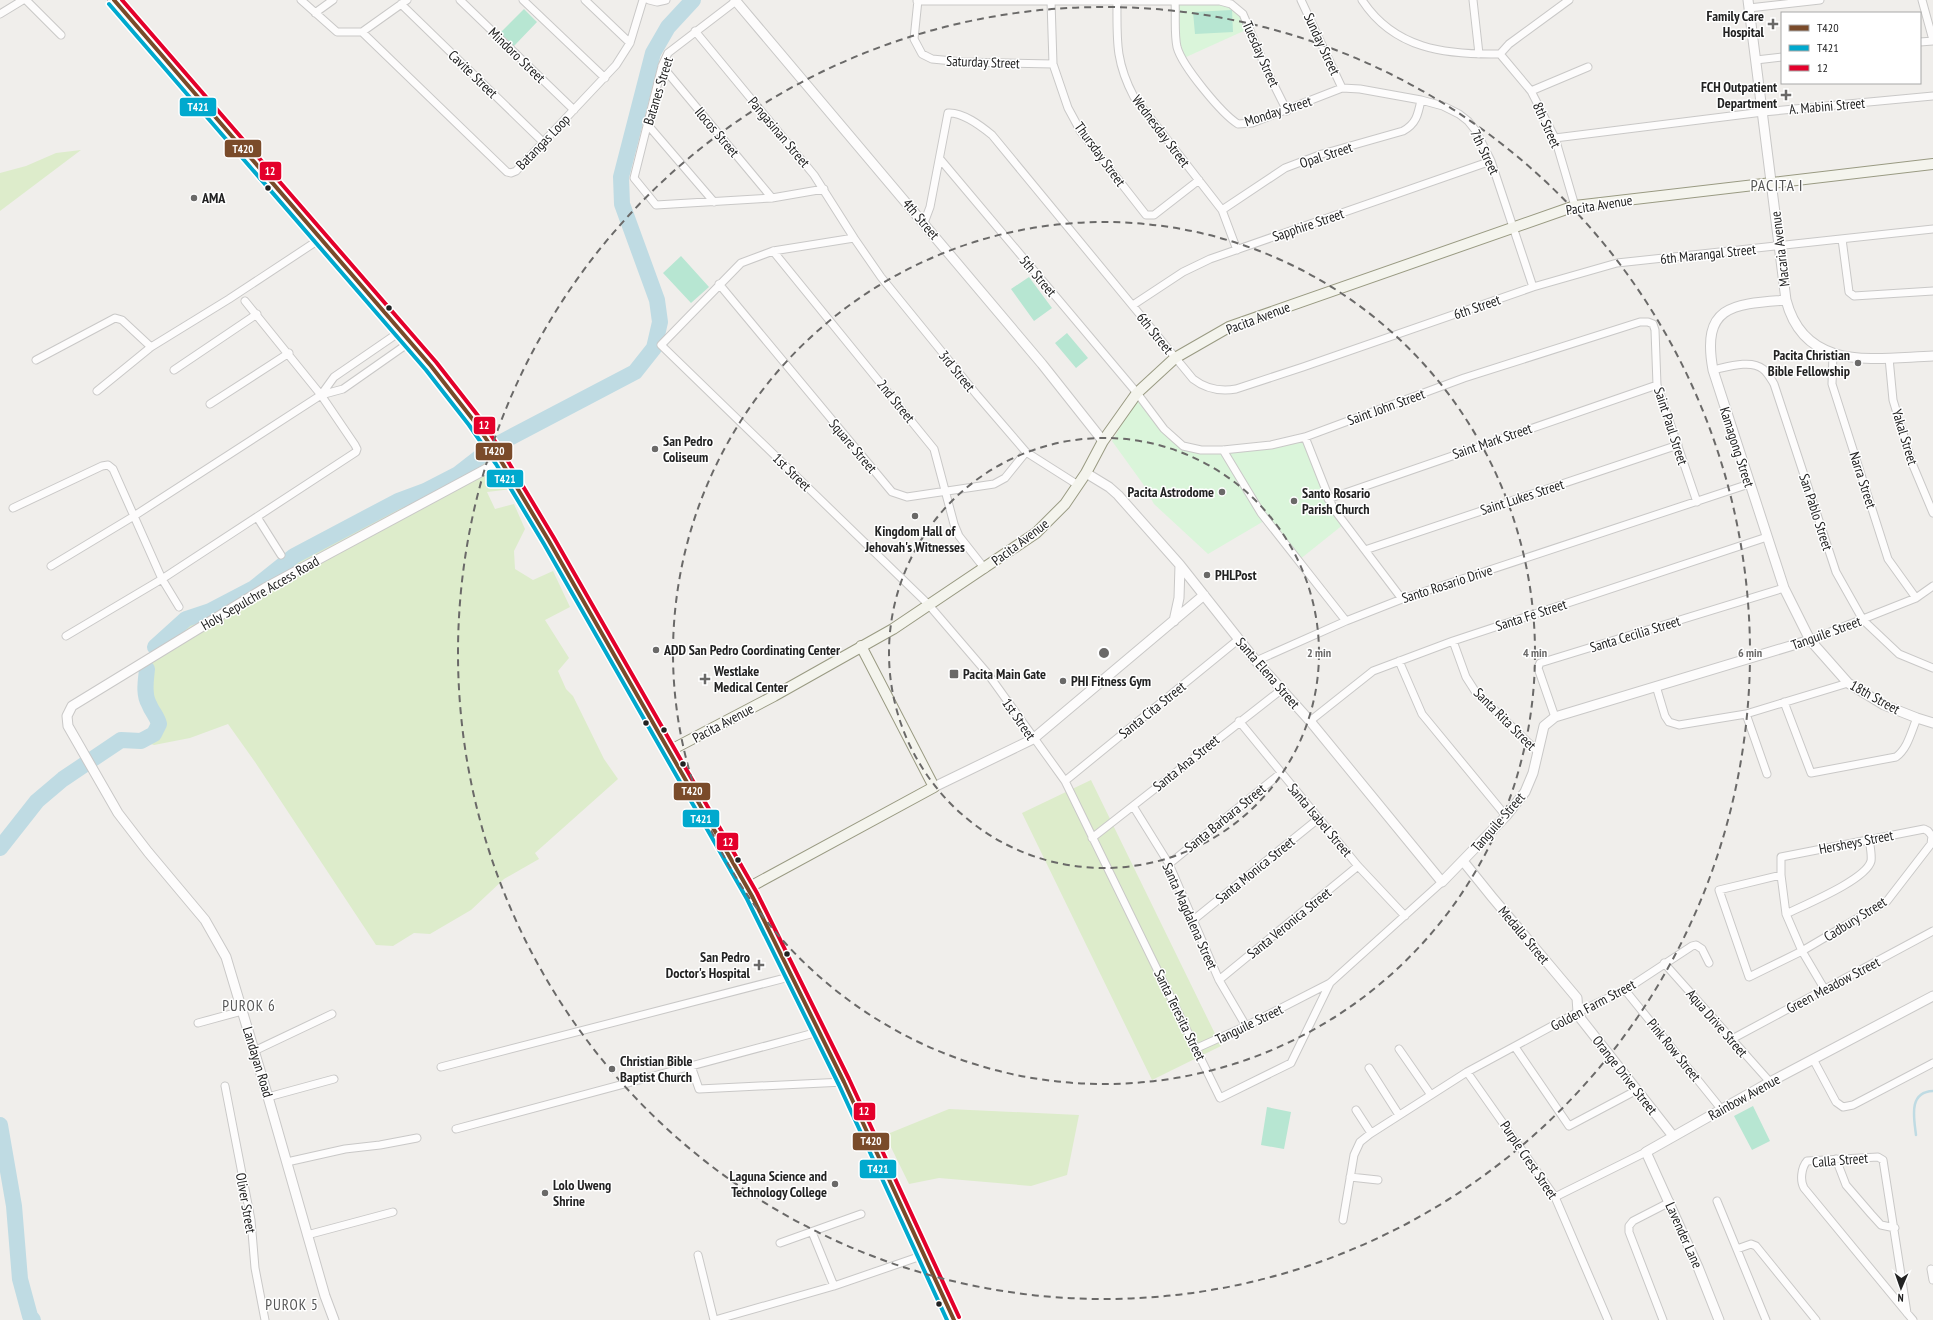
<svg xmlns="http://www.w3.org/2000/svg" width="1933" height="1320" viewBox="0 0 1933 1320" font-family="'PT Sans Narrow',sans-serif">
  <rect width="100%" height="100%" fill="#f0eeeb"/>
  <path fill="#ddeccb" d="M81,150L0,211V173L26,166L56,153Z
    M487,459L511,489L487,492L495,509L514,504L525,529L514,551L515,569L533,580L553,571L570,607L545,620L569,658L558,671L566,689L573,696L604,759L618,779L535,853L539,859L504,879L471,910L430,934L414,933L393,946L376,945L255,762L228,724L190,738L154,745L141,741L153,734L159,724L157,716L148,703L145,688L147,669L155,647L186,619L210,611L254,588L301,558L407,503L456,484Z
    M1091,780L1221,1046L1152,1080L1022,813Z
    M949,1109L1079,1115L1067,1175L1031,1186L939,1178L909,1184L885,1135Z"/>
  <path fill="#daf5da" d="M1175,1H1220L1243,14L1248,29L1184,58L1177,47Z
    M1138,394L1183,448L1223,450L1264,521L1208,554L1154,504L1143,484L1112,441C1122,426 1128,410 1138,394Z
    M1297,441L1303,442L1331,510L1344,524L1299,560L1261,513L1225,452Z"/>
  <path fill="#b7e6d2" d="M524,9L537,22L514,46L500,33Z
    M1232,10L1233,32L1195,34L1193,12Z
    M681,256L709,287L691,303L663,273Z
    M1029,277L1052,308L1034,321L1011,289Z
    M1067,333L1088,358L1076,368L1055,343Z
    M1753,1106L1770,1141L1752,1150L1734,1116Z
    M1267,1107L1291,1112L1284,1149L1261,1145Z"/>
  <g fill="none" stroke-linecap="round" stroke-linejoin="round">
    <path stroke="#bfdbe3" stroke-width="2.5" d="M1916,1135C1914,1118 1908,1092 1933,1091"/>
    <path stroke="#bfdbe3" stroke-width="16" d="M155,647L186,619L210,611L254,588L294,556L398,501L425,491L458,474L494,446L635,372L654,348L660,322L657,300L622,204L621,177L653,53L668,27L693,0
      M0,848L37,801L63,779L121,740L141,741L154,734L159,724C157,716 152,712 149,704C143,694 146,680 147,669
      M0,1125L14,1206L20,1279L30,1316L33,1320"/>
    <g stroke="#c9c8c7" stroke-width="9">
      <path id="minor" d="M26,0L61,35
        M301,0L337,32H362L407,0
        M460,0L574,110
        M523,0L605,78
        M585,0L630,43
        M649,0L657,2L666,0
        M918,0L914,39L922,54L932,59L963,62L1053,64
        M1117,0C1117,40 1115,61 1134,97L1222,210L1237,250
        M1301,0L1342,88
        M1362,0C1394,49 1445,55 1500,54
        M1473,0L1479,54
        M1922,0L1933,40
        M736,1L668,53L662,66L634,178L656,205L772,198L824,189
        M917,1H1220L1231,4L1243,14L1268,73L1287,111
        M1051,1L1053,64L1068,108L1081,132L1146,215H1154L1199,180
        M1175,1C1176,16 1174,33 1177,47C1182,66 1222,114 1238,124L1252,123L1342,88L1360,89L1421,100L1443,106L1459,114L1468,121L1476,131L1491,161L1533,287
        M401,4L544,143
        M1749,8L1820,0
        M315,13L333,0
        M0,14L23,0
        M695,31L814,175L854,238L881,277L977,395L1026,452L1078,485
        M362,32L507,172L511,173L516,171L616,65L630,43L643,0
        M1920,42L1933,41
        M1500,54L1531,91L1555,138L1575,206
        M1500,54L1509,44L1569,0
        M1756,60L1782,57
        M662,66L772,198
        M1531,91L1588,67
        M647,124L714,202
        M1555,138L1763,112L1933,96
        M940,159L1137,393L1164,429L1183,446L1201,450H1223L1271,445L1305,437L1464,378L1640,322H1648L1653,324L1655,330L1657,385L1697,502
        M1222,210L1285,168L1322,154L1403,131C1416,124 1418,115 1421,100
        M924,223L930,207L948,113C963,112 981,126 992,135L1193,379C1206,389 1219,392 1236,389L1303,367L1533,287L1617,263L1933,229
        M854,238L773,251L741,263L661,345L928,604L988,674L1065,781L1220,1098L1291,1063L1330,983
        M1842,239L1849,292L1854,296L1933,291
        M773,251L934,449L954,524L959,536L985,569
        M719,284L892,492L907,497L994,484L1005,478L1026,452
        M1133,305L1183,272L1210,259L1491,161
        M1833,354L1832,384L1888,559L1916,598
        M1889,358L1893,400L1912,463L1933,513
        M36,360L115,318L122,320L151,347
        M174,370L257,314
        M1713,370C1727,367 1751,359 1763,369C1768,373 1771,379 1774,384L1836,572L1863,620L1899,654L1933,668
        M97,391L151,347L229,299L320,239
        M321,395L334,377L401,331
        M210,404L289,353
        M1305,437L1333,508L1402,599
        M1223,450L1261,513L1346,621
        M1328,499L1657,385
        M13,508L102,466L108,465L113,469L162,579L179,607
        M257,517L281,555
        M1365,550L1678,445
        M51,566L134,516L321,395L343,389L410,342
        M66,636L162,579L356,452L357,449L355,445L321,395L245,301
        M1810,640L1916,598L1933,586
        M1453,641L1466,677L1475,691L1538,752
        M1256,661L1346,621L1402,599L1749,484
        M1399,661L1422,714L1506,816
        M1656,686L1665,716L1669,722L1679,725L1746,714L1848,683
        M1784,702L1811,773L1896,757C1908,748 1911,732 1917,718
        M1746,714L1767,774
        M1555,717L1538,668L1540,663L1784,588
        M1239,721L1358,866L1405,916
        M1310,721L1373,671L1453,641L1767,537
        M1065,781L1239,639
        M1133,806L1169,864L1219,980L1246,1026
        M1092,838L1281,690
        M1169,864L1281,773
        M1781,875L1719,890L1749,977L1802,951L1887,901L1931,844L1932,836L1928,831L1924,829L1781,857V875L1786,914L1802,951L1825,990
        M1786,914C1804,905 1866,880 1871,861C1872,854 1870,846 1869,839
        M1192,921L1318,819
        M1664,963L1770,1082
        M1219,980L1358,866
        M1625,990L1722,1110
        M198,1023L242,1011
        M1732,1039L1933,931
        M1515,1047L1569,1126L1637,1090
        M1197,1048L1246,1026L1330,983L1442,882
        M1399,1049L1431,1095
        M254,1051L332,1014
        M1813,1059L1836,1102L1843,1107L1853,1105L1933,1063
        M691,1066L699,1089L844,1082
        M441,1067L793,976
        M1369,1068L1399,1115
        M1467,1072L1555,1197L1608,1320
        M225,1086L251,1220L255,1268L265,1320
        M268,1097L334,1079
        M1356,1110L1371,1133
        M456,1129L818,1032
        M1836,1159L1846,1185L1871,1214L1881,1225L1895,1228
        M287,1162L345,1149L380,1145L417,1138
        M1350,1177L1378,1180
        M1555,1197L1646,1152
        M1717,1201L1766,1320
        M1343,1220L1354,1155L1360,1142L1370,1134L1467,1072L1578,1012L1625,990L1692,946L1696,945L1702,949L1709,963
        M812,1232L834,1286
        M307,1235L393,1212
        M780,1243L861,1214
        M1737,1249L1751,1244L1756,1246L1816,1320
        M698,1255L714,1320
        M1931,1269L1933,1280
        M1907,1313L1883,1160L1878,1157L1807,1161C1801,1168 1800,1181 1804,1188L1907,1313L1913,1320
        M715,1320L834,1286L924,1255
        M1663,1320L1629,1232V1226L1633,1221L1670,1202"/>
    </g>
    <g stroke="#c9c8c7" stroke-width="11">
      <path id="tertiary" d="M735,0L1042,364L1103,441
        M1748,0L1786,300C1805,373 1875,358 1933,356
        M1786,300C1733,304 1701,305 1713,370L1784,588L1810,640L1848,683L1884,705L1917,718L1933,723
        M1086,473L1109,487L1118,495L1180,565L1256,661L1310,721L1442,882L1506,816L1525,792L1533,773L1544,726L1555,717L1810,640
        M1174,621L1179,598L1180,565
        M934,787L1033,739L1204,595
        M1463,861L1492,897L1577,998L1578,1012L1581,1019L1673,1136
        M334,1320L325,1296L268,1097L226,957L205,920L148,852L118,813L68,726L67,716L72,706L265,588L501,461
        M1719,1320L1698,1267L1646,1152L1770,1082L1933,996"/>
    </g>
    <g stroke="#999a82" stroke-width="12">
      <path id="secondary" d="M669,751L774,696L893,629L1036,533L1065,504L1086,473L1103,441L1137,393L1175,358L1229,327L1575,206L1933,164
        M748,888L934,787L861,646"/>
    </g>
    <g stroke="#c5a2ac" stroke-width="14">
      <path id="trunk" d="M114,0L431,366L474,421L501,461L549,541L752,896L844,1082L954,1320"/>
    </g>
    <use href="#minor" stroke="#fdfcfc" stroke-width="7"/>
    <use href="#tertiary" stroke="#fdfcfc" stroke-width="9"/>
    <use href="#secondary" stroke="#f4f4ed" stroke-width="10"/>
    <use href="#trunk" stroke="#f0e6e4" stroke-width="12"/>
    <g stroke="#fff" stroke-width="7">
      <path id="bus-1" d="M114,0L431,366L474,421L501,461L549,541L752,896L844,1082L954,1320"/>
    </g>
    <g stroke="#fff" stroke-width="7">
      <path id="bus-2" d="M109,4L426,370L469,425L496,464L544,544L747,899L839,1085L947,1320"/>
    </g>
    <g stroke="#fff" stroke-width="7">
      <path id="bus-3" d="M122,0L436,362L479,417L506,458L554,538L757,893L849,1079L959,1317"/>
    </g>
    <use href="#bus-1" stroke="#7a4b2a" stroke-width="4"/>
    <use href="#bus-2" stroke="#00a9ce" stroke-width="4"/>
    <use href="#bus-3" stroke="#e4002b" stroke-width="4"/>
  </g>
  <g fill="none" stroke="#6a6968" stroke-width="2" stroke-dasharray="7 5">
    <circle cx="1104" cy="653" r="215"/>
    <circle cx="1104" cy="653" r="431"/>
    <circle cx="1104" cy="653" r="646"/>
  </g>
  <g fill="#6a6968" stroke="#fff" stroke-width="1.5">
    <path d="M1771 18h4v4h4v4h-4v4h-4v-4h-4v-4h4z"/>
    <path d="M1784 89h4v4h4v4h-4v4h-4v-4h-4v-4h4z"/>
    <circle cx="194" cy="198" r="4"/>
    <circle cx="1858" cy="363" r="4"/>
    <circle cx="655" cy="449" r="4"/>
    <circle cx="1222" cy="492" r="4"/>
    <circle cx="1294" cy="501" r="4"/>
    <circle cx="915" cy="516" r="4"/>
    <circle cx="1207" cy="575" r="4"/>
    <circle cx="656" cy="650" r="4"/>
    <rect x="949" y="669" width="10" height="10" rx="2"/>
    <path d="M703 673h4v4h4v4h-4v4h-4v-4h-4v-4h4z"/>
    <circle cx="1063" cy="681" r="4"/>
    <path d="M757 959h4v4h4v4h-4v4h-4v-4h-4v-4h4z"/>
    <circle cx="612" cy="1069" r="4"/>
    <circle cx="835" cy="1184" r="4"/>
    <circle cx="545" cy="1193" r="4"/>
  </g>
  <g fill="#222" stroke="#fff" stroke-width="1.5">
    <circle cx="268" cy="188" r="3.5"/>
    <circle cx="389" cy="308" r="3.5"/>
    <circle cx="646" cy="723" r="3.5"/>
    <circle cx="664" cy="730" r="3.5"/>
    <circle cx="683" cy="764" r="3.5"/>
    <circle cx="738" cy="860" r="3.5"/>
    <circle cx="787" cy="954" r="3.5"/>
    <circle cx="939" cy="1304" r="3.5"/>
  </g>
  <g text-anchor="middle" stroke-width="3" stroke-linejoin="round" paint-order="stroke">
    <g font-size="14" font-weight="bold" fill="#222" stroke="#fff" text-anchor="start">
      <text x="1764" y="21" text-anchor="end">Family Care<tspan x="1764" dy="16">Hospital</tspan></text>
      <text x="1777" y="92" text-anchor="end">FCH Outpatient<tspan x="1777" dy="16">Department</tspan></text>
      <text x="202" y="203">AMA</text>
      <text x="1850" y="360" text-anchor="end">Pacita Christian<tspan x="1850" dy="16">Bible Fellowship</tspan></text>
      <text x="663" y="446">San Pedro<tspan x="663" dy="16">Coliseum</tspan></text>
      <text x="1214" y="497" text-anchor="end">Pacita Astrodome</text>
      <text x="1302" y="498">Santo Rosario<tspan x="1302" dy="16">Parish Church</tspan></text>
      <text x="915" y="536" text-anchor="middle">Kingdom Hall of<tspan x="915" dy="16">Jehovah's Witnesses</tspan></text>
      <text x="1215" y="580">PHLPost</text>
      <text x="664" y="655">ADD San Pedro Coordinating Center</text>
      <text x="714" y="676">Westlake<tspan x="714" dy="16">Medical Center</tspan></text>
      <text x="963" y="679">Pacita Main Gate</text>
      <text x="1071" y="686">PHI Fitness Gym</text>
      <text x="750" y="962" text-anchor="end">San Pedro<tspan x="750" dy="16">Doctor's Hospital</tspan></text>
      <text x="620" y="1066">Christian Bible<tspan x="620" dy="16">Baptist Church</tspan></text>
      <text x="827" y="1181" text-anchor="end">Laguna Science and<tspan x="827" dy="16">Technology College</tspan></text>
      <text x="553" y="1190">Lolo Uweng<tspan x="553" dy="16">Shrine</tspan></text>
    </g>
    <g font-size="14" fill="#222" stroke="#fff">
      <text transform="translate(1322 44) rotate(65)" y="5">Sunday Street</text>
      <text transform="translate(1261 54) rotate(66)" y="5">Tuesday Street</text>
      <text transform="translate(517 55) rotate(44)" y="5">Mindoro Street</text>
      <text transform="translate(983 62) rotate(2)" y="5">Saturday Street</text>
      <text transform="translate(473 74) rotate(44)" y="5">Cavite Street</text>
      <text transform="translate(658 91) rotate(-73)" y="5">Batanes Street</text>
      <text transform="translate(1827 106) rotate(-5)" y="5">A. Mabini Street</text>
      <text transform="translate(1278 111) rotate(-18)" y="5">Monday Street</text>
      <text transform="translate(1547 125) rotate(66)" y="5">8th Street</text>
      <text transform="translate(1161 131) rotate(53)" y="5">Wednesday Street</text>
      <text transform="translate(717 132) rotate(50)" y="5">Ilocos Street</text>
      <text transform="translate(779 132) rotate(50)" y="5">Pangasinan Street</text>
      <text transform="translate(543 142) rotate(-46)" y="5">Batangas Loop</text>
      <text transform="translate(1485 152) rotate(64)" y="5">7th Street</text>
      <text transform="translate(1100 154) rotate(54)" y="5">Thursday Street</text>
      <text transform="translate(1326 155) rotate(-18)" y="5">Opal Street</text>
      <text transform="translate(1599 205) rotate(-9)" y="5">Pacita Avenue</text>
      <text transform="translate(921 219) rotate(50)" y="5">4th Street</text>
      <text transform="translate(1308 225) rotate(-19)" y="5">Sapphire Street</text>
      <text transform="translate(1780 249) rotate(-97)" y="5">Macaria Avenue</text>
      <text transform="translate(1708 254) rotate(-6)" y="5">6th Marangal Street</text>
      <text transform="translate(1038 276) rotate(50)" y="5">5th Street</text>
      <text transform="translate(1477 307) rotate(-19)" y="5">6th Street</text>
      <text transform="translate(1258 318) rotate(-21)" y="5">Pacita Avenue</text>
      <text transform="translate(1155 333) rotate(51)" y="5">6th Street</text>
      <text transform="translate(957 371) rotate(51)" y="5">3rd Street</text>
      <text transform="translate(896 401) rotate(51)" y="5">2nd Street</text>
      <text transform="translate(1386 407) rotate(-20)" y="5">Saint John Street</text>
      <text transform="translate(1671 426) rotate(72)" y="5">Saint Paul Street</text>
      <text transform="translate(1905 437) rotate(73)" y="5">Yakal Street</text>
      <text transform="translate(1492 441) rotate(-19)" y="5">Saint Mark Street</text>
      <text transform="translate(853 446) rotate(50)" y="5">Square Street</text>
      <text transform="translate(1737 447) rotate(72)" y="5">Kamagong Street</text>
      <text transform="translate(792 472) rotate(44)" y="5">1st Street</text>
      <text transform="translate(1863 480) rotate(72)" y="5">Narra Street</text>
      <text transform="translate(1522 497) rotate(-18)" y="5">Saint Lukes Street</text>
      <text transform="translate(1816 512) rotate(72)" y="5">San Pablo Street</text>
      <text transform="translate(1020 542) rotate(-37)" y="5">Pacita Avenue</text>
      <text transform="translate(1447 584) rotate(-18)" y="5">Santo Rosario Drive</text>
      <text transform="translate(260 593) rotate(-30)" y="5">Holy Sepulchre Access Road</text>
      <text transform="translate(1531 615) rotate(-18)" y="5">Santa Fe Street</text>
      <text transform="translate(1826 633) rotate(-20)" y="5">Tanguile Street</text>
      <text transform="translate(1635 634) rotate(-17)" y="5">Santa Cecilia Street</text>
      <text transform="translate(1268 673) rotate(49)" y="5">Santa Elena Street</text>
      <text transform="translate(1875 697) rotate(29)" y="5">18th Street</text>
      <text transform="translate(1152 710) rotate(-39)" y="5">Santa Cita Street</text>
      <text transform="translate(1019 719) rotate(55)" y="5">1st Street</text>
      <text transform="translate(1505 719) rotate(45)" y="5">Santa Rita Street</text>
      <text transform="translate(723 723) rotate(-28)" y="5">Pacita Avenue</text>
      <text transform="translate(1186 763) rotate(-39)" y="5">Santa Ana Street</text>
      <text transform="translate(1225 818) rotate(-39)" y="5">Santa Barbara Street</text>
      <text transform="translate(1320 820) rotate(50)" y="5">Santa Isabel Street</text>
      <text transform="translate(1498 822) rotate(-49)" y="5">Tanguile Street</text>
      <text transform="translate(1856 842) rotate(-11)" y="5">Hersheys Street</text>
      <text transform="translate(1255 870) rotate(-39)" y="5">Santa Monica Street</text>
      <text transform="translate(1190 916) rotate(66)" y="5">Santa Magdalena Street</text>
      <text transform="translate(1855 919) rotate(-32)" y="5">Cadbury Street</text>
      <text transform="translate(1289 923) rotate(-39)" y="5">Santa Veronica Street</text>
      <text transform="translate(1524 935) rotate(50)" y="5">Medalla Street</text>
      <text transform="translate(1833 985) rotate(-28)" y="5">Green Meadow Street</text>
      <text transform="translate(1593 1005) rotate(-28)" y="5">Golden Farm Street</text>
      <text transform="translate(1180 1015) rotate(64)" y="5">Santa Teresita Street</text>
      <text transform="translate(1717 1023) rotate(49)" y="5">Aqua Drive Street</text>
      <text transform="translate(1249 1024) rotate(-26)" y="5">Tanguile Street</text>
      <text transform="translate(1674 1050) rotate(51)" y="5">Pink Row Street</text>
      <text transform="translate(258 1062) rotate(73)" y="5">Landayan Road</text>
      <text transform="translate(1625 1075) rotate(52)" y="5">Orange Drive Street</text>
      <text transform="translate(1744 1097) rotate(-29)" y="5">Rainbow Avenue</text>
      <text transform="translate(1529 1160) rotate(56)" y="5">Purple Crest Street</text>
      <text transform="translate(1840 1160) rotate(-5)" y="5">Calla Street</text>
      <text transform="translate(246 1203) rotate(80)" y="5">Oliver Street</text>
      <text transform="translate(1684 1235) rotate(66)" y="5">Lavender Lane</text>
    </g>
    <g font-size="15" letter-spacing="1" fill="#555" stroke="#fff">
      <text x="249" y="1011">PUROK 6</text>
      <text x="292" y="1310">PUROK 5</text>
    </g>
    <g font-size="16" letter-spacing="1" fill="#555" stroke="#fff">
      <text x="1777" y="191">PACITA I</text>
    </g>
  </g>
  <circle cx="1104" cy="653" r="6" fill="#6a6968" stroke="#fff" stroke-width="2"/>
  <g font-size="12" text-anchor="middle" font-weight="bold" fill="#6a6968" stroke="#fff" stroke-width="3" stroke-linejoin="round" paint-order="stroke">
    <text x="1319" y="657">2 min</text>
    <text x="1535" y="657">4 min</text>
    <text x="1750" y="657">6 min</text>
  </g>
  <g stroke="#fff" stroke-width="1.5">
    <rect x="179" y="97" width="38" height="20" rx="4" fill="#00a9ce"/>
    <rect x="224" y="139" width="38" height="19" rx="4" fill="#7a4b2a"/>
    <rect x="259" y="161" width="23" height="20" rx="4" fill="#e4002b"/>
    <rect x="473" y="416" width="23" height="19" rx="4" fill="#e4002b"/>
    <rect x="475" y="442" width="38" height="19" rx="4" fill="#7a4b2a"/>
    <rect x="486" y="469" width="38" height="19" rx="4" fill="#00a9ce"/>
    <rect x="673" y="782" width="38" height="19" rx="4" fill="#7a4b2a"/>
    <rect x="682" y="809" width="38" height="19" rx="4" fill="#00a9ce"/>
    <rect x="716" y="832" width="23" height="19" rx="4" fill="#e4002b"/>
    <rect x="853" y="1102" width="23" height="19" rx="4" fill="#e4002b"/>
    <rect x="852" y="1132" width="38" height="19" rx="4" fill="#7a4b2a"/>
    <rect x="859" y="1159" width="38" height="20" rx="4" fill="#00a9ce"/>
  </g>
  <g font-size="11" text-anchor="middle" font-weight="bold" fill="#fff">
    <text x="198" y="111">T421</text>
    <text x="243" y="153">T420</text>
    <text x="270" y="175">12</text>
    <text x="484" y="429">12</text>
    <text x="494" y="455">T420</text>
    <text x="505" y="483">T421</text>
    <text x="692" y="795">T420</text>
    <text x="701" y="823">T421</text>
    <text x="728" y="846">12</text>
    <text x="864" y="1115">12</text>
    <text x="871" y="1145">T420</text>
    <text x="878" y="1173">T421</text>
  </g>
  <rect x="1781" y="12" width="140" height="72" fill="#ffffff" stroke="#a7a7a7"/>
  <rect x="1789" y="25" width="20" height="6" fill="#7a4b2a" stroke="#a7a7a7"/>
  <text x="1817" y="32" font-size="12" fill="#222222">T420</text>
  <rect x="1789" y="45" width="20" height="6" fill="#00a9ce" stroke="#a7a7a7"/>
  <text x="1817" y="52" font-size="12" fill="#222222">T421</text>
  <rect x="1789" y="65" width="20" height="6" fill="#e4002b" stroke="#a7a7a7"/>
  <text x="1817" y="72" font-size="12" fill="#222222">12</text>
  <g transform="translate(1901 1288) rotate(182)" stroke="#ffffff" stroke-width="3" paint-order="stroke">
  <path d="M0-3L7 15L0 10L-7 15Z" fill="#222222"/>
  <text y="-6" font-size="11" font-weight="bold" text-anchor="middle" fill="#222222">N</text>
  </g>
</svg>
